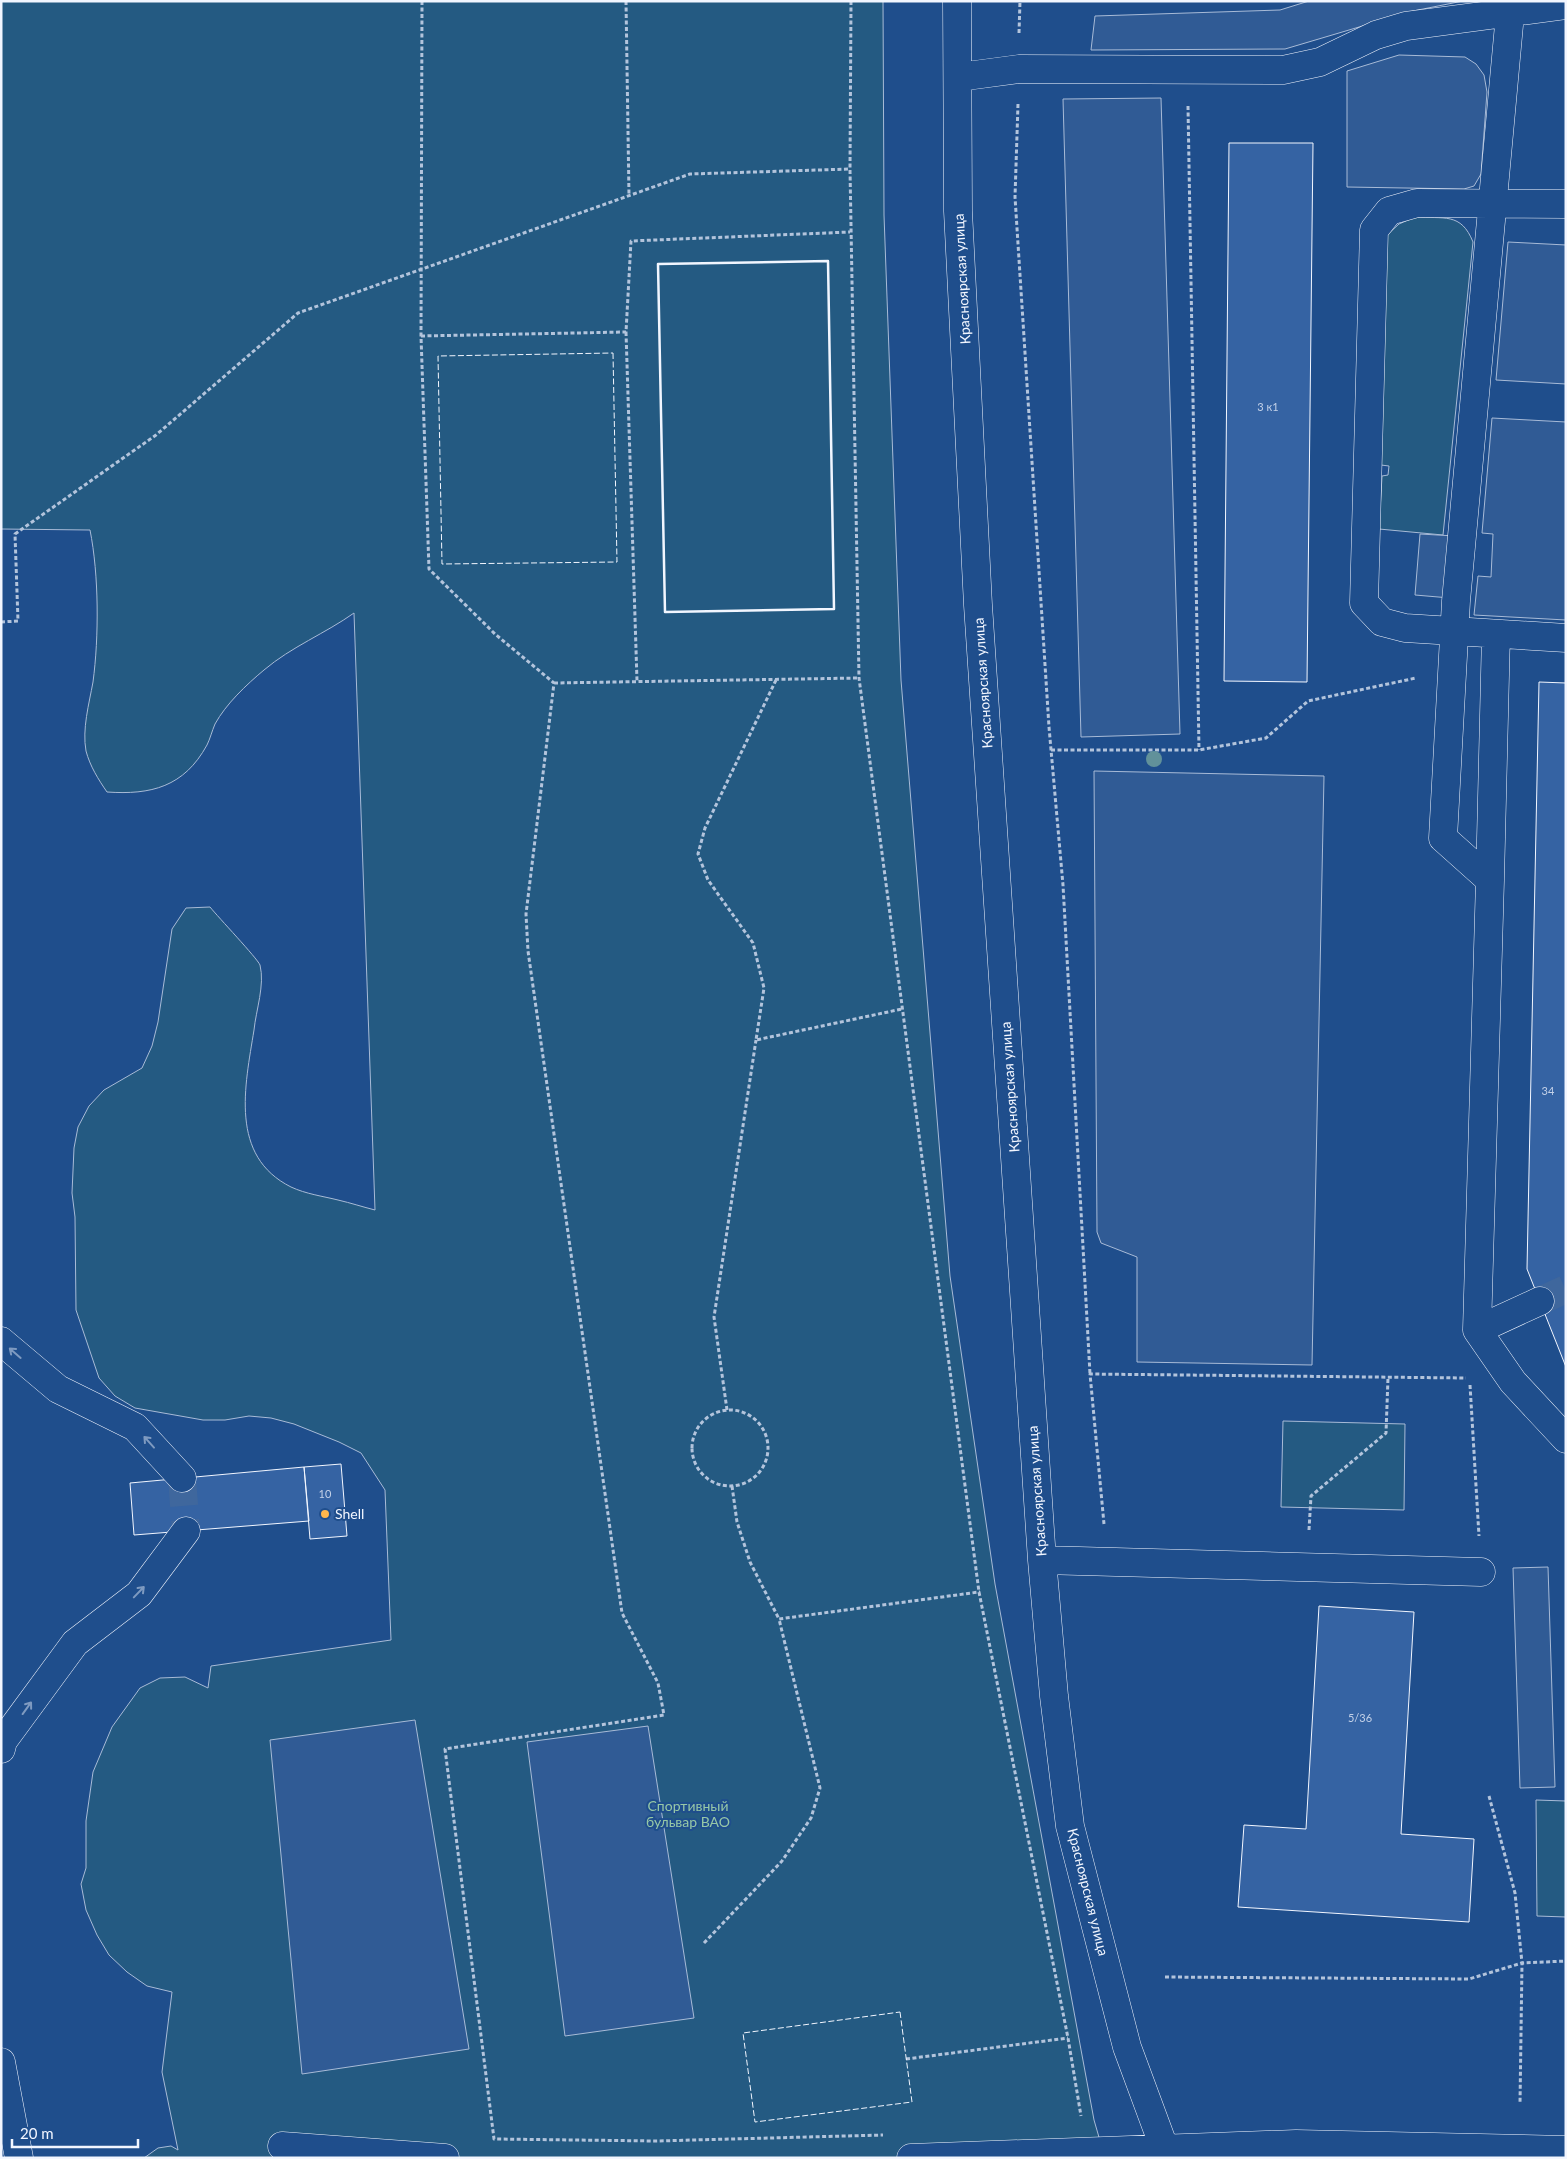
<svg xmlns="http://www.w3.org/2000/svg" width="1567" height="2159" viewBox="0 0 1567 2159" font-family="Lato,sans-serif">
  <rect width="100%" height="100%" fill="#1f4e8c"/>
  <path fill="#245a82" stroke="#a8bbd7" d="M1,1H883L884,215L901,680L950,1276L995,1584L1094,2120L1105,2158H144L158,2148L171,2146L178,2150L162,2072L172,1992L147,1986L127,1972L109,1955L97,1935L86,1910L81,1884L86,1868V1821L93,1772L112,1727L140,1688L160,1678L185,1677L208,1688L211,1666L391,1640L385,1490L361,1453L339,1442L294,1424L271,1418L249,1416L225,1420H203L135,1408L115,1396L99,1378L76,1310L75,1217L72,1193L74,1148L78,1127L89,1106L104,1090L142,1068L152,1046L158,1022L172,929L186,908L210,907C218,917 257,958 260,965C265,985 256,1010 254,1030C245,1086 229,1156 291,1187C306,1194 322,1196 338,1200C351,1203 363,1207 375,1210L354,613C326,633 291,647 264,670C246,685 226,704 215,724C212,731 210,739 207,745C184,787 151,795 107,792C98,779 90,766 86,751C82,729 89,704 93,682C99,637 99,575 90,530L1,529Z
    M1415,217C1444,219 1461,212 1473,242L1443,535L1379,529L1382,476L1388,475L1389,466L1381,465L1386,236L1399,224Z
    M1283,1421L1405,1424L1404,1510L1281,1507Z
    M1536,1800L1566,1801V1917L1537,1916Z"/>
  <path fill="#305b95" stroke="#a8bbd7" d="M1309,1H1463L1413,11L1285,49L1091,50L1095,16L1280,10Z
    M1399,55L1465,57L1476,64L1484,75L1487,92L1481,174L1474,186L1464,189L1347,187V71Z
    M1161,98L1180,734L1081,737L1063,99Z
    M1508,242L1566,245V384L1496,380Z
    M1492,418L1566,422V620L1474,615L1478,576L1491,577L1493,534L1482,533Z
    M1420,534L1455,536L1450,598L1415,595Z
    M1094,771L1324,776L1312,1365L1137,1362V1257L1101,1243L1097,1232Z
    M1548,1567L1555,1787L1520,1788L1513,1568Z
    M415,1720L469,2049L302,2074L270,1740Z
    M648,1726L694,2018L565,2036L527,1742Z"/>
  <path fill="#3563a3" stroke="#f2f6ff" d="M1229,143H1313L1307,682L1224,681Z
    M1539,682L1566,683V1367L1527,1269Z
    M341,1464L347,1536L310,1539L304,1467Z
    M304,1467L309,1521L134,1535L130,1483Z
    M1319,1606L1414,1612L1401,1834L1474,1839L1469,1922L1238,1907L1244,1825L1306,1829Z"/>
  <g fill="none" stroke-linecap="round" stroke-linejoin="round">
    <path stroke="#3f679d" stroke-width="28" stroke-dasharray="28 14" stroke-linecap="butt" d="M1540,1301L1566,1289
      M182,1478L186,1531"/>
    <g stroke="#f2f6ff" stroke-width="29">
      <path id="minor" d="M957,1L958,211L978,605L1042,1560L1054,1696L1070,1826L1127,2047L1168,2158
        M1510,14L1456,601L1443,838L1490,880L1477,1330L1513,1382L1566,1439
        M959,77L1019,69L1283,70L1320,62L1376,35L1406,26L1566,5
        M1566,204L1417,203L1389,211L1374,230L1364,603L1382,622L1405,628L1566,638
        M1490,880L1496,634
        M1477,1330L1540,1301
        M1,1341L58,1389L135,1427L182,1478
        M1042,1560L1481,1572
        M1,1749L3,1741L75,1643L139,1594L186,1531
        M282,2146L445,2158
        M911,2158L1296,2144L1566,2150"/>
    </g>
    <g stroke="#f2f6ff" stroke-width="29">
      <path id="highway" d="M1,2062L19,2158"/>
    </g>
    <path stroke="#b3c4dc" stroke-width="3" stroke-dasharray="4 2.5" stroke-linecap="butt" d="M422,1L421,336L429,569L495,634L554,683L526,914L528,951L622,1613L658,1683L664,1715L445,1749L494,2139L656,2141L883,2135
      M626,1L629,196
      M851,1L850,169L859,678L979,1592
      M1019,33L1020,1
      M1018,104L1015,197L1049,727L1063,885L1090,1374
      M1188,106L1199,750
      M626,332L637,681
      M421,336L626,332L631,241L850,232
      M1,622L18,621L15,534L156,435L298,313L690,174L850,169
      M776,680L705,828L698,854L708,880L753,943L764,988L756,1040L902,1009
      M554,683L859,678
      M1051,750H1199L1266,738L1308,701L1416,678
      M1470,1385L1479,1536
      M692 1448a38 38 0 1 1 76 0a38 38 0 1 1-76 0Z
      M727,1410L714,1317L756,1040
      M732,1486L737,1522L750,1562L779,1619
      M1104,1524L1090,1374L1466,1378
      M1309,1530L1311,1496L1386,1433L1388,1378
      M1489,1796L1515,1893L1522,1963L1520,2104
      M704,1943L782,1861L811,1818L820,1788L779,1619L979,1592L1068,2038L1081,2116
      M1165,1977L1469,1979L1522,1963L1566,1961
      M906,2059L1068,2038"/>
    <use href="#minor" stroke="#1f4e8c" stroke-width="28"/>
    <use href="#highway" stroke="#1f4e8c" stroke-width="28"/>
    <path stroke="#f2f6ff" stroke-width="1" stroke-dasharray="6 2.5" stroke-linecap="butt" d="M613,353L617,562L442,564L438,356Z
      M900,2012L912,2102L755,2122L743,2033Z"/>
    <path stroke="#f2f6ff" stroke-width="2.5" d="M828,261L834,609L665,612L658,264Z"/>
  </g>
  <circle fill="#61919a" cx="1154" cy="759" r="8"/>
  <defs><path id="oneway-shaft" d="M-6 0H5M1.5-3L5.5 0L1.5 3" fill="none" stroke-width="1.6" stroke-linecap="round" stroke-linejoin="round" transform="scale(1.25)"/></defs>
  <g stroke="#7e9ac0">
    <use href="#oneway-shaft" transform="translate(15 1353) rotate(-139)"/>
    <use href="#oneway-shaft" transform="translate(149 1442) rotate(-132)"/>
    <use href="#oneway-shaft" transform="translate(139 1592) rotate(-46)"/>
    <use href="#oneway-shaft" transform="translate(27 1708) rotate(-54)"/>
  </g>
  <circle fill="#ffb74d" stroke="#1f4e8c" stroke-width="2" cx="325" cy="1514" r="5"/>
  <g text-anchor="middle" stroke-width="4" stroke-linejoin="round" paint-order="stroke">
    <g font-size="11" fill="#c3d1e8">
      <text x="1268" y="411">3 к1</text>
      <text x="1548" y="1095">34</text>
      <text x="325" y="1498">10</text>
      <text x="1360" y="1722">5/36</text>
    </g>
    <g font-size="14" fill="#f2f6ff" stroke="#1f4e8c">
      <text transform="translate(962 279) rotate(-93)" y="5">Красноярская улица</text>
      <text transform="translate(983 683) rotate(-94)" y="5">Красноярская улица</text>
      <text transform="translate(1010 1087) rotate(-94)" y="5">Красноярская улица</text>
      <text transform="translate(1037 1491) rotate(-94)" y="5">Красноярская улица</text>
      <text transform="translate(1088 1892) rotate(76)" y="5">Красноярская улица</text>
    </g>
    <g font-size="14" fill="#f2f6ff" stroke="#1f4e8c" text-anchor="start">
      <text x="335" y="1519">Shell</text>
    </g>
    <g font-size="14" fill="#97c8a6" stroke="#1f4e8c">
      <text x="688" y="1811">Спортивный<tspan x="688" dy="16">бульвар ВАО</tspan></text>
    </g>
  </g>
  <rect width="1567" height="2159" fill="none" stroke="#f2f6ff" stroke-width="5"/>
  <path d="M12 2139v8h126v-8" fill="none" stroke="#f2f6ff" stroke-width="2.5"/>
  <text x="20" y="2139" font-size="15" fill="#f2f6ff" stroke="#1f4e8c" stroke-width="4" paint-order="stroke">20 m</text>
</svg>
